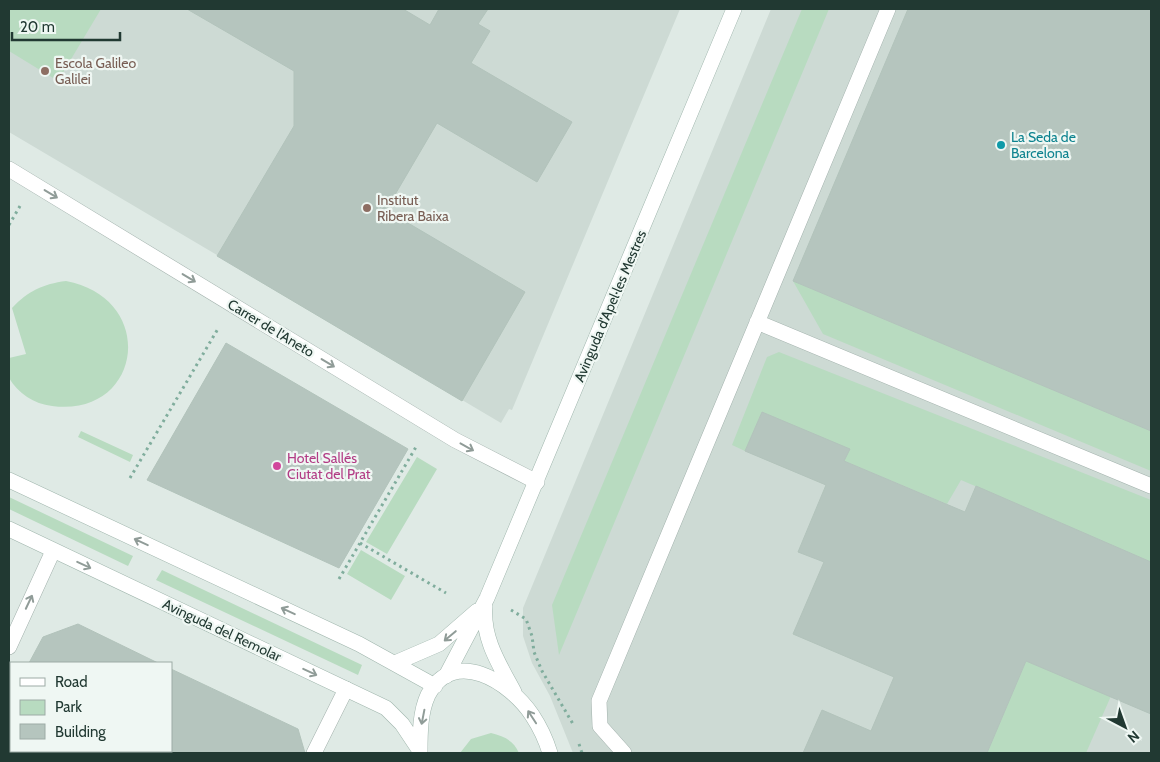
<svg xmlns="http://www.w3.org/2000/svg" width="1160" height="762" viewBox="0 0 1160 762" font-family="Cabin,sans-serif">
  <rect width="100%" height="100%" fill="#dfeae5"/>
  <path fill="#cddad4" d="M9,9H680L512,410L509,409L501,423L9,132Z
    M771,9H1151V753H573L550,696L532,663L523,636V608Z"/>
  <path fill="#b8dbc0" d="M9,9H101L58,81L9,51Z
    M802,9H829L559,655L552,605Z
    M66,281C159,299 142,418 52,406C34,404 18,393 9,378V358L26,354L12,308C28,291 43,284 66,281Z
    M793,281L1151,431V471L823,334Z
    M779,352L1151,500V562L961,480L947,504L844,461L849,450L762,412L745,451L732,445L767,357Z
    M81,431L133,455L130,462L78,437Z
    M417,457L437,469L387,554L366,542Z
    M9,497L133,556L128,566L9,509Z
    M361,550L405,576L391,600L347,574Z
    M162,570L362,665L358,675L156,580Z
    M1026,661L1111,696L1086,753H987Z
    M491,733C504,736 514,741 519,753H460L471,739Z"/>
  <path fill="#b5c5be" stroke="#b2c3bb" d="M187,9H403L430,25L439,9H488L478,24L490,31L471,63L572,122L537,182L437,123L386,210L525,292L462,401L217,256L294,126V71Z
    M908,9H1151V431L793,281Z
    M226,343L408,449L339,568L147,480Z
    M762,412L850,449L844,461L965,512L976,486L1151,562V714L1026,661L987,753H803L822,710L871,731L894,677L793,634L824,562L798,552L826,485L745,451Z
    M78,624L158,663H29L43,637Z
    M171,669L298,729L305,753H171Z"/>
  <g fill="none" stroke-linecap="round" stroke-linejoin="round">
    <g stroke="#a2b1ac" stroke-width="16">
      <path id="lane" d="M757,322L1151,486
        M624,753L600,726L599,701L888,9"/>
    </g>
    <g stroke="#a2b1ac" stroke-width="16">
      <path id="street" d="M9,169L455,440L537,482
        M9,647L53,551
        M314,753L346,689"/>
    </g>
    <g stroke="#9fb5ac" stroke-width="16">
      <path id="secondary" d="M9,480L359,644L435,686
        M9,529L386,708L402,724L420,751
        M485,606C482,638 499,664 514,692
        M395,663L439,644L477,611
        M446,676L487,598L734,9
        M420,752C420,734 420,712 428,695C454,646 510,682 532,715C540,727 546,740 550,753"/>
    </g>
    <path stroke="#80ad9d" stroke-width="3" stroke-dasharray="2.5 4" stroke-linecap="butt" d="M9,225L20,206
      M130,478L219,327
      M360,543L446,593
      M339,579L416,447
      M511,610L526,619L532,636L534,652L542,671L573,724
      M579,744L582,753"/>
    <use href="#lane" stroke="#fff" stroke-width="15"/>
    <use href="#street" stroke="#fff" stroke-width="15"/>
    <use href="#secondary" stroke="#fff" stroke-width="15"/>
  </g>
  <defs><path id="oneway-shaft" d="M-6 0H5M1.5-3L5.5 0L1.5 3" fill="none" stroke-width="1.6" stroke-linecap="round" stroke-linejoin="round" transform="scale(1.25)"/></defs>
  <g stroke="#909c98">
    <use href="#oneway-shaft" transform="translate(51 194) rotate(31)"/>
    <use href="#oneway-shaft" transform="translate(189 278) rotate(31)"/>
    <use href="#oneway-shaft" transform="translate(328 363) rotate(31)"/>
    <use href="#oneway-shaft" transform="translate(467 447) rotate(29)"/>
    <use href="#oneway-shaft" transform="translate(141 542) rotate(-155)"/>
    <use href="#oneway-shaft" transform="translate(84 565) rotate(25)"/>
    <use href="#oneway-shaft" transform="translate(29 602) rotate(-65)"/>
    <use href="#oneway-shaft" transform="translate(288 611) rotate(-155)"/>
    <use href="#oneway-shaft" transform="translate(450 636) rotate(140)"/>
    <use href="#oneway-shaft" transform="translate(310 672) rotate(25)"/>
    <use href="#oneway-shaft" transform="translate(423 717) rotate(101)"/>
    <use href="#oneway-shaft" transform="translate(532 717) rotate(-123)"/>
  </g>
  <g fill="#8d6e63" stroke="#eff7f3" stroke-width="2">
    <circle cx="45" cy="71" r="5"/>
    <circle cx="367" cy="208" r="5"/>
  </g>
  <circle fill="#0f9aa8" stroke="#eff7f3" stroke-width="2" cx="1001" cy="145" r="5"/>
  <circle fill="#d1479c" stroke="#eff7f3" stroke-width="2" cx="277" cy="466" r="5"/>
  <g text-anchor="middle" stroke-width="4.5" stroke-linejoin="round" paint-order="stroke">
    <g font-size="14" fill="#785e54" stroke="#eff7f3" text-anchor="start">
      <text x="55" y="68">Escola Galileo<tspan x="55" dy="16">Galilei</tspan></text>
      <text x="377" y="205">Institut<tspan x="377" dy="16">Ribera Baixa</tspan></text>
    </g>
    <g font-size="14" fill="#0d838f" stroke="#eff7f3" text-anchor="start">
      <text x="1011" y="142">La Seda de<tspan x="1011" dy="16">Barcelona</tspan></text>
    </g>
    <g font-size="14" fill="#213932" stroke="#eff7f3">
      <text transform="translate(610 306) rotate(-67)" y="5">Avinguda d'Apel·les Mestres</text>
      <text transform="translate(271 328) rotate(31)" y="5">Carrer de l'Aneto</text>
      <text transform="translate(222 630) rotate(25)" y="5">Avinguda del Remolar</text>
    </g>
    <g font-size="14" fill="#b23c85" stroke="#eff7f3" text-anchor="start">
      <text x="287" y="463">Hotel Sallés<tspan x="287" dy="16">Ciutat del Prat</tspan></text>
    </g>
  </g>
  <rect width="1160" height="762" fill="none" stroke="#213932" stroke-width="20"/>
  <rect x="10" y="662" width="162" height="90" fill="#eff7f3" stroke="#9daba6"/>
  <rect x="20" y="678" width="25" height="8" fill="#ffffff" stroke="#9daba6"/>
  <text x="55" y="687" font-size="15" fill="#213932">Road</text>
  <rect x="20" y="700" width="25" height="15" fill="#b8dbc0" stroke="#9daba6"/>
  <text x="55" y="712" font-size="15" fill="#213932">Park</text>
  <rect x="20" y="724" width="25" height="15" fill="#b5c5be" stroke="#9daba6"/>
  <text x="55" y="737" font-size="15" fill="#213932">Building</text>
  <g transform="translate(1125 727) rotate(139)" stroke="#eff7f3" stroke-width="4" paint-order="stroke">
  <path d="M0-4L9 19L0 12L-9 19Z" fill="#213932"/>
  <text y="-8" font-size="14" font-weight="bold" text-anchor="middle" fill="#213932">N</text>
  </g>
  <path d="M12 32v8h108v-8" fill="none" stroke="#213932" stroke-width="2.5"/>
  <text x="20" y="32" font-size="15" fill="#213932" stroke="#eff7f3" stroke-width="4" paint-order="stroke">20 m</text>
</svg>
